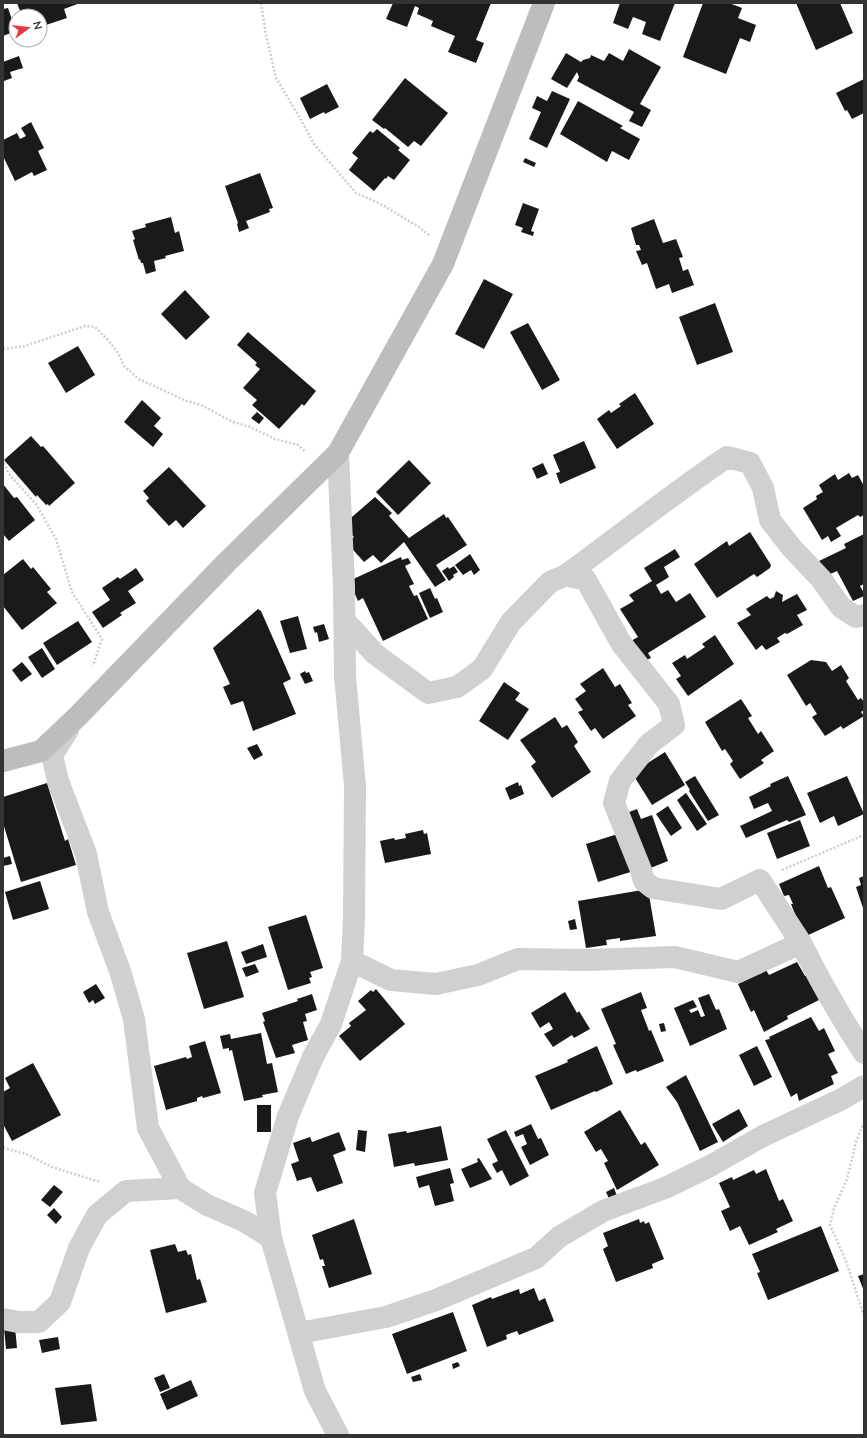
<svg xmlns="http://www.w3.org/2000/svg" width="867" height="1438" viewBox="0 0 867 1438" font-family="'Nunito Sans',sans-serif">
  <rect width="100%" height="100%" fill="#fff"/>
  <path fill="#1a1a1a" d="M17,3H80L64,9L67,18L40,27V16H22Z
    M393,3H491L476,40L484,43L476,63L448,52L455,36L431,26L433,21L417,14L419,8L415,6L407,27L386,19Z
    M620,3H675L660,41L642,34L646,22L633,17L628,29L613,23Z
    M703,3H729L742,8L738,18L756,25L750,42L740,38L726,74L683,57Z
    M796,3H840L853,33L816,50Z
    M8,8L16,31L3,36V9Z
    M629,49L661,67L640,104L651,110L642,127L629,121L634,112L577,81L579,77L577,72L567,88L551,79L566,53L581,62L583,60L590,58L591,55L604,61L609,53L623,61Z
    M19,56L23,68L10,72L12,78L4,81L3,76V62Z
    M405,78L448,113L421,146L414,141L408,147L385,128L384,129L372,120Z
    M864,79V113L852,119L847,110L845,111L836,93Z
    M327,84L339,107L325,114L324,112L310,119L300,98Z
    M552,91L570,99L547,148L529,139L541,112L532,108L537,96L547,101Z
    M578,101L623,126L620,128L640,139L629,160L612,151L607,162L560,134Z
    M31,122L44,148L38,151L47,170L34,176L32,172L15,181L3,156V140L17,133L20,139L26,136L21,128Z
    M377,129L400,148L398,150L410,160L394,180L388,176L386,179L385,178L374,191L349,170L358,158L352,153L370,131L373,133Z
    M525,158L536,163L534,167L523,162Z
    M260,173L273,208L269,209L270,212L246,221L249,228L239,232L237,224L238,223L225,186Z
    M523,203L539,209L531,231L534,232L533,236L521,232L523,228L515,225Z
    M171,217L175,233L179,231L184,251L165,256L166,258L154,261L156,271L146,274L143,263H141L140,259L139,260L133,240L135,239L132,231L146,227L145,224Z
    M654,219L663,243L676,239L683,257L679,258L683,271L688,269L694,285L672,293L669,284L656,289L647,263L642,265L636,251L641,250L639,245H636L631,228Z
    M484,279L513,294L484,349L455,334Z
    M185,290L210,317L186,340L161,314Z
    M715,303L733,352L697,365L679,317Z
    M528,323L560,380L542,390L510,332Z
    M248,332L316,391L304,406L302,404L279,429L252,405L257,400L243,388L260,369L255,365L257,363L237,345Z
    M78,346L95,375L66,393L48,363Z
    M635,393L654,424L617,449L597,419L609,410L611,413L621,406L619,404Z
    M142,400L161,418L154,426L163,434L153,447L124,422Z
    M257,412L264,418L259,424L251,418Z
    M31,436L41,447L43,446L75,483L49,506L48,504L46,505L37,495L36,497L4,460Z
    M584,441L596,468L560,484L556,473L560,472L553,455Z
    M409,460L431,483L398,515L376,492Z
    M543,463L548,474L537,479L532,468Z
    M169,467L206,506L183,528L176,520L169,526L146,501L149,498L143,491Z
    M849,473L852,478L858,475L864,486V515L860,517L858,515L836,528L841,536L831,542L828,536L822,540L803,508L817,499L816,496L823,492L819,485L835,474L838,480Z
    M3,484L14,498L17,497L35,520L9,541L3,534Z
    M375,497L392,513L389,516L409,538L444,514L446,518L448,517L467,545L436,565L446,580L435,587L404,542L381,563L373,555L364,562L347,543L354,537L346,529L345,523Z
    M750,532L771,565L770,568L757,577L754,574L717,598L694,564L727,541L729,546Z
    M864,534V584L860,586L864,593V596L853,601L837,571L828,575L819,561L846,548L844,544Z
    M675,549L680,557L664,567L669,577L656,585L661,594L668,590L676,602L690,593L706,617L648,653L651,658L642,662L629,642L638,637L620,609L634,601L629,595L652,581L644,568Z
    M470,554L480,570L474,575L471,570L463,575L455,565Z
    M401,557L402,560L408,558L411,563L405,566L414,584L409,586L414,596L417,595L428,619L383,641L363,598L358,601L349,581Z
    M23,559L31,569L33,567L51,589L47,592L57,603L22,630L3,606V575Z
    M454,566L458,572L453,575L454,577L449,581L442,571L448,567L449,569Z
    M136,568L144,580L128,591L136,603L120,613L122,615L103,628L92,612L110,600L102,588L118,577L120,579Z
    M430,588L435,599L437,598L443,612L430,618L419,593Z
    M776,591L783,595L782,602L797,594L807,610L797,615L803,625L787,634L785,633L777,638L780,642L766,650L762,645L756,650L737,623L751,615L746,609L767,596L770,599L774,597Z
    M258,609L261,611L291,679L283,683L296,714L253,731L243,701L231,705L223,687L230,684L213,648Z
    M298,616L307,649L290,653L280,621Z
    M78,621L92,642L57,665L43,643Z
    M324,624L329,639L319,642L317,632L315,633L313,627Z
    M715,635L734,664L688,696L676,679L681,676L672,663L685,655L687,659L705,647L702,644Z
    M42,648L55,669L42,678L28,657Z
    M811,660L826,662L832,671L841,665L849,678L846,681L858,700L861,698L864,702V710L861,712L864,716L843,729L841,726L825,736L812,717L817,714L810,703L806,706L787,675Z
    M22,662L32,674L21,682L12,670Z
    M603,668L615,687L620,684L632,703L628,705L636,716L603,739L595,728L591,731L578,712L583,710L575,699L586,691L580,684Z
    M305,671L306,673L309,672L313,681L305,684L300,674Z
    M504,682L520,693L515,700L529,709L508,740L479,721Z
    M741,699L752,716L748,718L758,734L761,731L774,751L761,760L764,763L740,779L730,764L733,761L725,749L722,751L705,722Z
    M555,717L562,728L567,725L578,742L574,746L591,772L552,798L531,766L536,762L520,740Z
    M257,744L263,755L254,760L247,748Z
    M665,752L685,785L652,805L632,773Z
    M695,776L719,815L708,821L689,791L690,790L685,782Z
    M788,776L806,815L789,822L787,820L746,838L740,826L772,811L768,803L754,809L749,797L771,786L770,784Z
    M847,776L864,814L838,826L834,816L820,823L807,793Z
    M518,782L519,786L521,785L524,794L510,800L505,788Z
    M47,783L65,841L68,839L76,865L21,882L3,823V797Z
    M686,793L707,824L697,831L677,800Z
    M668,806L682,828L671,836L656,814Z
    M637,809L641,819L652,815L668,861L643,871L629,812Z
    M800,820L810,846L777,859L767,833Z
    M423,830L424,834L427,833L431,854L385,863L380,841L394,838L395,840L406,838L405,834Z
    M624,832L637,870L598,882L586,844Z
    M10,856L12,864L3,866V858Z
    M819,866L828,888L831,887L845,918L804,937L791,904H793L789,895L784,896L779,884Z
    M864,876V911L856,887L861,885L859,878Z
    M40,881L49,909L13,920L5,892Z
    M648,889L656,936L620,941V938L606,940L607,945L586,948L578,901Z
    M306,915L323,968L310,972L312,977L309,978L311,983L288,990L268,927Z
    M575,919L577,929L570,930L568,921Z
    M227,941L244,997L204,1009L187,953Z
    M263,944L267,957L246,964L241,952Z
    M797,962L805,976L808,975L819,1000L787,1016L788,1019L764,1032L754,1010L751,1012L738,984L766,970L769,975Z
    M255,964L259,972L246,977L242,968Z
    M96,984L105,998L95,1004L93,1000L89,1003L83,992Z
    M376,989L405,1024L360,1061L339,1036L351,1026L349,1023L366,1010L358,1001L371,990L373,992Z
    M565,992L577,1013L579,1011L590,1029L574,1038L572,1035L553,1047L544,1034L553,1029L549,1022L540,1028L531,1013Z
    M641,992L647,1008L641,1010L649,1031L651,1030L664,1061L637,1072L636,1070L626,1074L613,1045L616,1044L601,1009Z
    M312,994L317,1010L305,1014L307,1021L303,1022L308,1040L292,1045L295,1053L276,1058L263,1022L265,1021L262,1013L298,1001L297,999Z
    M709,994L716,1010L719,1009L727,1029L690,1046L674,1008L693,1000L697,1007L689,1010L691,1013L698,1010L701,1017L705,1016L698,998Z
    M811,1017L819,1031L824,1028L835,1051L828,1054L838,1073L831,1076L834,1084L799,1101L797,1093L791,1097L765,1040L770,1039L769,1037Z
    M664,1023L666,1031L661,1032L659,1024Z
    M261,1033L267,1064L272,1063L278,1092L262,1095L263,1097L244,1101L232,1050L229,1051V1048L223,1049L220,1036L230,1034L231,1039Z
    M205,1041L221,1093L203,1098L202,1096L197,1098V1101L166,1110L154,1066L186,1057L187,1059L192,1057L189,1046Z
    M597,1046L613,1084L596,1092L595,1091L551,1110L535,1076L568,1062L567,1060Z
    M757,1046L772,1077L754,1086L739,1055Z
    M33,1063L61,1115L12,1141L3,1124V1092L10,1088L5,1078Z
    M686,1075L718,1142L700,1151L677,1102L666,1087Z
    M257,1105H271V1132H257Z
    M739,1109L748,1126L723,1142L712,1124Z
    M620,1110L641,1145L645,1142L659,1165L617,1190L604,1163L608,1161L601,1149L596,1152L584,1132Z
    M531,1124L538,1139L541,1138L549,1155L530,1165L521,1147L527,1144L523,1134L516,1137L514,1132Z
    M441,1126L448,1160L415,1166L414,1163L394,1167L388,1134L406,1131L407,1133Z
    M358,1130L367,1131L365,1152L356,1150Z
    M506,1130L529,1176L510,1186L502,1170L497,1173L492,1164L498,1161L487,1139Z
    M339,1132L346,1150L333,1155L343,1183L317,1192L311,1177L297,1181L291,1164L299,1161L293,1143L310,1137L312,1142Z
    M479,1158L492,1179L470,1188L461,1169L478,1162L477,1159Z
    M450,1168L454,1183L450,1184L454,1201L435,1206L429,1185L419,1188L416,1177Z
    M766,1169L779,1201L783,1199L793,1221L776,1229L778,1232L749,1245L740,1226L730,1231L721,1211L730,1207L719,1183L732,1177L733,1180L754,1170L756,1174Z
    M54,1185L63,1192L50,1207L41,1200Z
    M614,1188L617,1196L610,1201L606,1192Z
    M54,1208L62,1217L56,1224L47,1215Z
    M354,1219L372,1274L329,1288L322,1266H325L323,1259L320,1260L312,1235Z
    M639,1219L640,1223L644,1221L645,1224L649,1222L664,1259L652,1264L653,1268L616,1282L603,1249L608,1246L603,1233Z
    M821,1226L839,1271L768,1300L757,1273L760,1272L752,1254Z
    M175,1244L178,1252L186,1250L188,1255L191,1254L197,1280L200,1279L207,1302L166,1313L150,1250Z
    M864,1274V1291L858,1276Z
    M534,1288L539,1301L545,1298L554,1321L519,1335L517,1331L506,1335L507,1339L487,1347L472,1305L491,1297L492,1299L519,1289L520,1294Z
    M453,1312L467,1351L407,1374L392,1334Z
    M15,1327L17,1348L6,1349L4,1328Z
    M58,1337L60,1349L42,1353L39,1340Z
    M458,1362L460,1366L453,1369L452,1364Z
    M164,1374L170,1388L160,1392L154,1378Z
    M420,1374L422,1380L413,1382L411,1377Z
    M191,1380L198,1396L167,1410L160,1394Z
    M91,1384L97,1421L61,1425L55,1388Z"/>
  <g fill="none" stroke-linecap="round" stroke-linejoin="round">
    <path stroke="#cdcdcd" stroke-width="2.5" stroke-dasharray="2 2" stroke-linecap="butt" d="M261,3L266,35L276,78L300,118L314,144L356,193L381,204L419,227L429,235
      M3,349L25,346L85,326L95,327L108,340L118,353L124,366L139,379L184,400L201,405L233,422L250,427L275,439L298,445L306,452
      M3,459L8,473L36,504L56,539L72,592L102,639L93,666
      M782,870L864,835
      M864,1122L856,1142L847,1179L834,1208L830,1225L846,1261L864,1316
      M3,1148L26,1154L52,1167L100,1182"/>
    <path stroke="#d0d0d0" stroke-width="22" d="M566,575C620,536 672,494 727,457L750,463L763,488L770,520L791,547L821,579L841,607L856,617L864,615
      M344,620L375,654L428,693L457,687L482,669L511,622L550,582L566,575L586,580L621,643L669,704L674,725L649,744L620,781L614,803L641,870L644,881L653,888L721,899L760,880L801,943
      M68,730L52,755L58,781L86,854L98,912L120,971L134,1019L148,1128L180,1188L207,1205L244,1221L271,1238L315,1391L338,1435
      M352,961L391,980L436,984L478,975L518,959L588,960L675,957L738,972L801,943C820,981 841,1018 864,1053
      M271,1238L265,1193L288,1116L313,1057L331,1024L352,961L354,919L355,786L345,676L344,587L338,453
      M3,1319L18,1322H39L60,1302L79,1248L97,1215L126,1191L180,1188
      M299,1333L386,1317L436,1300L536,1258L559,1237L603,1211L665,1188L710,1166L763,1136L842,1099L864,1086"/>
    <path stroke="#bdbdbd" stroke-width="22" d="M3,761L41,751L78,716L226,563L338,453L443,264L544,3"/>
  </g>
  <rect width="867" height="1438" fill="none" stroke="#333333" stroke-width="8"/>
  <g transform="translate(28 28) rotate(75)"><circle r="19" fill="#ffffff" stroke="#adadad"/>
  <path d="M0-3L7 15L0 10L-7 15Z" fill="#e63946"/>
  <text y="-6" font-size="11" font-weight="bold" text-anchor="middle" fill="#333333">N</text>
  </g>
</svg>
